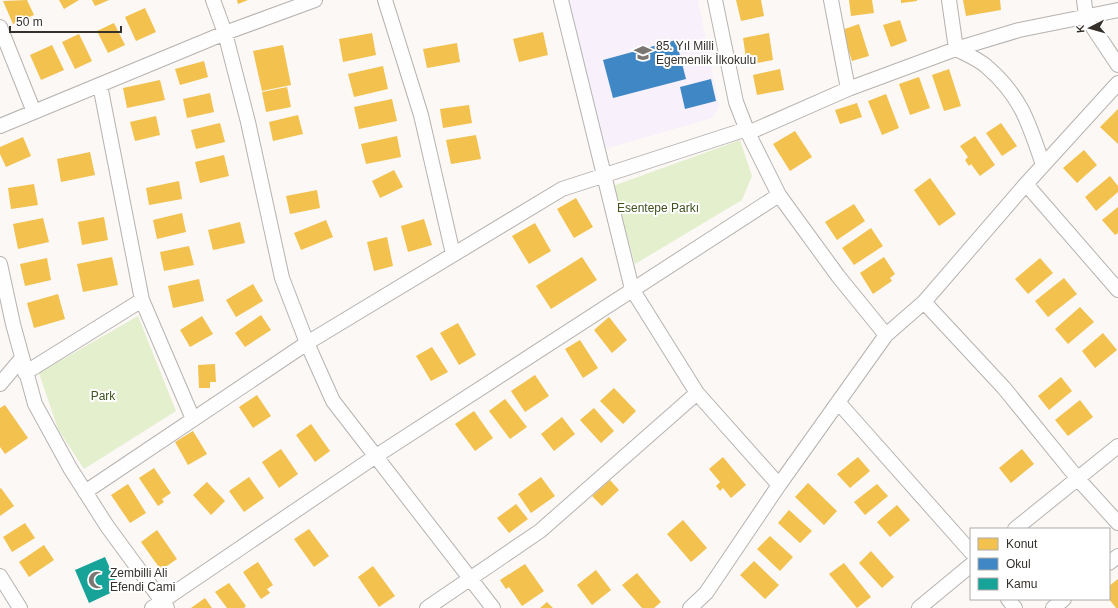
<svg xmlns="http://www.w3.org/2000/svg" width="1118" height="608" viewBox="0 0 1118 608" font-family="Helvetica,sans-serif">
  <rect width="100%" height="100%" fill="#fbf8f6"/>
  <path fill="#f8f0fa" d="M566,0H698L719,107L712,118L602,150Z"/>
  <path fill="#e4efcd" d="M740,140L752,176L742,200L635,264L613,186Z
    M138,316L176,411L84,469L58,429L39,373Z"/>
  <path fill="#f2c14e" d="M27,0L34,15L13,24L3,1Z
    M59,0H79L64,9Z
    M92,0H109L95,6Z
    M237,0H248L238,4Z
    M736,0H761L764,16L741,21Z
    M849,0H872L874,13L851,16Z
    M901,0H917V1L901,3Z
    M963,0H1000L1001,10L966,16Z
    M145,8L156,32L136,41L125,17Z
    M900,20L907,41L891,47L883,25Z
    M114,23L125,45L108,53L97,31Z
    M859,24L869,56L852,61L842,30Z
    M543,32L548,55L519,62L513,39Z
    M372,33L376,55L343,62L339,39Z
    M769,33L773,60L747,65L743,38Z
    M79,34L92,61L75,69L62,42Z
    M457,43L460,62L427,68L423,49Z
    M52,45L64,70L41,80L30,55Z
    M283,45L291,85L262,91L253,51Z
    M204,61L208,77L180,85L175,69Z
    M383,66L388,89L354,97L348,74Z
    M780,69L784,90L757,95L753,75Z
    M949,69L961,106L944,111L932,75Z
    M919,77L930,108L910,115L899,84Z
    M160,80L165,100L127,108L123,88Z
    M287,87L291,107L266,112L262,92Z
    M210,93L214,112L187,118L183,99Z
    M886,94L899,128L882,135L868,101Z
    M392,99L397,121L359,129L354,107Z
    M857,103L862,117L840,124L835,110Z
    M469,105L472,123L443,128L440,109Z
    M1118,109V144L1100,127Z
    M298,115L303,134L273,141L269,122Z
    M156,116L160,135L135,141L130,122Z
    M220,123L225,142L196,149L191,130Z
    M1001,123L1017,146L1002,156L986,133Z
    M795,131L812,157L790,171L773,144Z
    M476,135L481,159L451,164L446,140Z
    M397,136L401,157L366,164L361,144Z
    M975,136L995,165L980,176L971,164L969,166L965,160L968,157L960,146Z
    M23,137L31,156L6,167L0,154V147Z
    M1084,150L1097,165L1077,183L1063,168Z
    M90,152L95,175L61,182L57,159Z
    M224,155L229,176L200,183L195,162Z
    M394,170L403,187L380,198L372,181Z
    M1110,176L1118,186V192L1096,211L1085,197Z
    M930,178L956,214L939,226L914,190Z
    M179,181L182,199L149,205L146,188Z
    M34,184L38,205L11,209L8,188Z
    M317,190L320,208L290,214L286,196Z
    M576,198L593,227L574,238L557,209Z
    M854,204L865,221L837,240L825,222Z
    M1118,207V233L1115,235L1102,220Z
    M182,213L186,232L157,239L153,220Z
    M104,217L108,240L82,245L78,222Z
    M43,218L49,242L18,249L13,224Z
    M424,219L432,245L408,252L401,226Z
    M326,220L333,237L301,250L294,233Z
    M240,222L245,243L213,250L208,230Z
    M535,223L551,251L529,264L512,236Z
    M871,228L883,246L854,265L842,248Z
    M387,237L393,266L374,271L367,242Z
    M189,246L194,265L164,271L160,252Z
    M112,257L118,285L83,292L77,264Z
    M582,257L597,280L551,309L536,286Z
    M884,257L895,274L890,278L892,281L873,294L860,273Z
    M47,258L51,280L25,286L20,264Z
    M1040,258L1053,273L1028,294L1015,279Z
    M1064,278L1077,294L1048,317L1035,301Z
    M199,279L204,301L173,308L168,286Z
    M253,284L263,301L236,317L226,300Z
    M58,294L65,319L34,328L27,303Z
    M1080,307L1094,322L1068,344L1055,329Z
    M261,315L271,330L245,347L235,333Z
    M202,316L213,334L190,347L180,330Z
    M609,317L627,340L612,353L594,330Z
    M458,323L476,355L459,365L440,333Z
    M1103,333L1117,350L1095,368L1082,351Z
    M580,340L598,368L583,378L565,349Z
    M432,347L448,372L431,381L416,356Z
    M215,364L216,382H210V388H199L198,365Z
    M535,375L549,396L525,412L511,391Z
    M1061,377L1072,391L1049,410L1038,396Z
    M614,388L636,411L623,424L600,401Z
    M257,395L271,416L253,428L239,407Z
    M505,399L527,427L510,439L489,411Z
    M1080,400L1093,417L1068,436L1055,420Z
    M5,405L28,438L5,454L0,447V408Z
    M594,408L614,431L601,443L580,420Z
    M474,411L493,438L475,451L455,424Z
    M562,417L575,434L554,451L541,434Z
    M311,424L330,451L315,462L296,435Z
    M193,431L207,454L188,465L175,442Z
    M281,449L298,474L279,488L262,462Z
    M1022,449L1034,464L1011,483L999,468Z
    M723,457L746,485L731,498L723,488L720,491L716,486L720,482L709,469Z
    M858,457L870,471L850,488L837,474Z
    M154,468L171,493L162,499L164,502L158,506L139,478Z
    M249,477L264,498L244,512L229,491Z
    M541,477L555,496L531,513L518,494Z
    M610,480L619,490L602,506L592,496Z
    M207,482L225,501L211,515L193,495Z
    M808,483L837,511L824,525L795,497Z
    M128,484L146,513L130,523L111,495Z
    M877,484L888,496L865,515L854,502Z
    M1,488L14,506L0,516V489Z
    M516,504L528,519L509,533L497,518Z
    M897,505L910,520L890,537L877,522Z
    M789,510L812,531L800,543L778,523Z
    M683,520L707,548L691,562L667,534Z
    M25,523L35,538L12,552L3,537Z
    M309,529L329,556L314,567L294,539Z
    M157,530L177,559L161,570L141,542Z
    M770,536L793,557L780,571L757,549Z
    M44,545L54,560L29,577L19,562Z
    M871,551L894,577L882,588L859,563Z
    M754,561L779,585L765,599L740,575Z
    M258,562L273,585L267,589L270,593L261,599L243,572Z
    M844,563L871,597L857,608L829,574Z
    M525,564L544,591L522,606L509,587L506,589L500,580Z
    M373,566L395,596L379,607L358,577Z
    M596,570L611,590L592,605L577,585Z
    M637,573L661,602L654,608H642L622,585Z
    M1118,579V608H1116L1109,599V586Z
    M229,583L246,606L244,608H227L215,592Z
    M205,598L212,608H191Z
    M547,602L553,608H540Z"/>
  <path fill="#3f88c5" d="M676,40L686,79L613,98L603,60Z
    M711,79L716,101L685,109L680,87Z"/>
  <path fill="#17a398" d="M105,557L119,589L89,603L75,570Z"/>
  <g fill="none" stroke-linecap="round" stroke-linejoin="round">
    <g stroke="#b6b2af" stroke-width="16">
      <path id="minor" d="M213,0L225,33L248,122L282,278L307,343L333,401L493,608
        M385,0L421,115L453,254
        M561,0L632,289L697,393L779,485
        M715,0L736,102L748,133L779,195L838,276L886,335
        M831,0L848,89
        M949,0L956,49C966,54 978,59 986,66C1021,96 1029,123 1043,165
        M1084,0L1086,17L1118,65
        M0,27L34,112
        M100,85L142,300L193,419
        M0,126L225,33L315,0
        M748,133L848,89L956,49L1019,30L1118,10
        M1026,184L1118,290
        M0,264L13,324L35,404L70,468L107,526L167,608
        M924,302L1004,388L1078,479L1118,523
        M25,373L142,300
        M0,384L22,358
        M838,402L971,552
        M85,492L307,343L562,189L747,129
        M1015,529L1118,446
        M1109,563L1118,556
        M0,576L20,608
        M1008,599L1015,608
        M152,608L376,456L779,195
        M427,608L540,531L697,393
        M690,608L706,593L779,485L886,335L924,302L1026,184L1118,83
        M919,608L971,565
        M1053,608L1064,599"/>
    </g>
    <use href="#minor" stroke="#fefefe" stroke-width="14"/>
  </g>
  <defs>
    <g id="school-bare" transform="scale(1.38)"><path d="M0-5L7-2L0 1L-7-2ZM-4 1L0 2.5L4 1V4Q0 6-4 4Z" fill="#7a7672" stroke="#fff" stroke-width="2.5" paint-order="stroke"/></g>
    <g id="mosque-bare" transform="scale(1.38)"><path d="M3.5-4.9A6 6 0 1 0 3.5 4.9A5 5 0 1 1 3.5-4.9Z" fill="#7a7672" stroke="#fff" stroke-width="2.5" paint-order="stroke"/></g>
  </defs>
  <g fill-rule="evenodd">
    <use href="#school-bare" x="643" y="53"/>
    <use href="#mosque-bare" x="97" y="580"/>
  </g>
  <g text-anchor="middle" stroke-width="4" stroke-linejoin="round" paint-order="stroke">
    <g font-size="12" fill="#35302b" stroke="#fff" text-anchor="start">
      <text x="656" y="50">85. Yıl Milli<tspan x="656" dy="14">Egemenlik İlkokulu</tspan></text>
      <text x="110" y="577">Zembilli Ali<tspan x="110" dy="14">Efendi Cami</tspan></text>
    </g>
    <g font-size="12" fill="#41521e" stroke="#fff">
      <text x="658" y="212">Esentepe Parkı</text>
      <text x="103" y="400">Park</text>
    </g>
  </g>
  <rect x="970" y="528" width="140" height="72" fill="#ffffff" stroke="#aeacaa"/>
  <rect x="978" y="538" width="20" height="12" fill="#f2c14e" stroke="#aeacaa"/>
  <text x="1006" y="548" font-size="12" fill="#35302b">Konut</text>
  <rect x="978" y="558" width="20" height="12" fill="#3f88c5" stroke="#aeacaa"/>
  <text x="1006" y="568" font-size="12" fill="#35302b">Okul</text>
  <rect x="978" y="578" width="20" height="12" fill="#17a398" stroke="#aeacaa"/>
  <text x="1006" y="588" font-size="12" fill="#35302b">Kamu</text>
  <g transform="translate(1090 28) rotate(264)" stroke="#ffffff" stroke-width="3" paint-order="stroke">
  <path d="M0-3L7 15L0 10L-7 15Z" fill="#35302b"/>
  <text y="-6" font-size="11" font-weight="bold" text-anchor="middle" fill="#35302b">K</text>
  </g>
  <path d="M10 26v6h111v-6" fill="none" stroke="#35302b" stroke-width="2"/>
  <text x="16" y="26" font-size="12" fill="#35302b" stroke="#ffffff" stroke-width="3" paint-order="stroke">50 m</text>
</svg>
